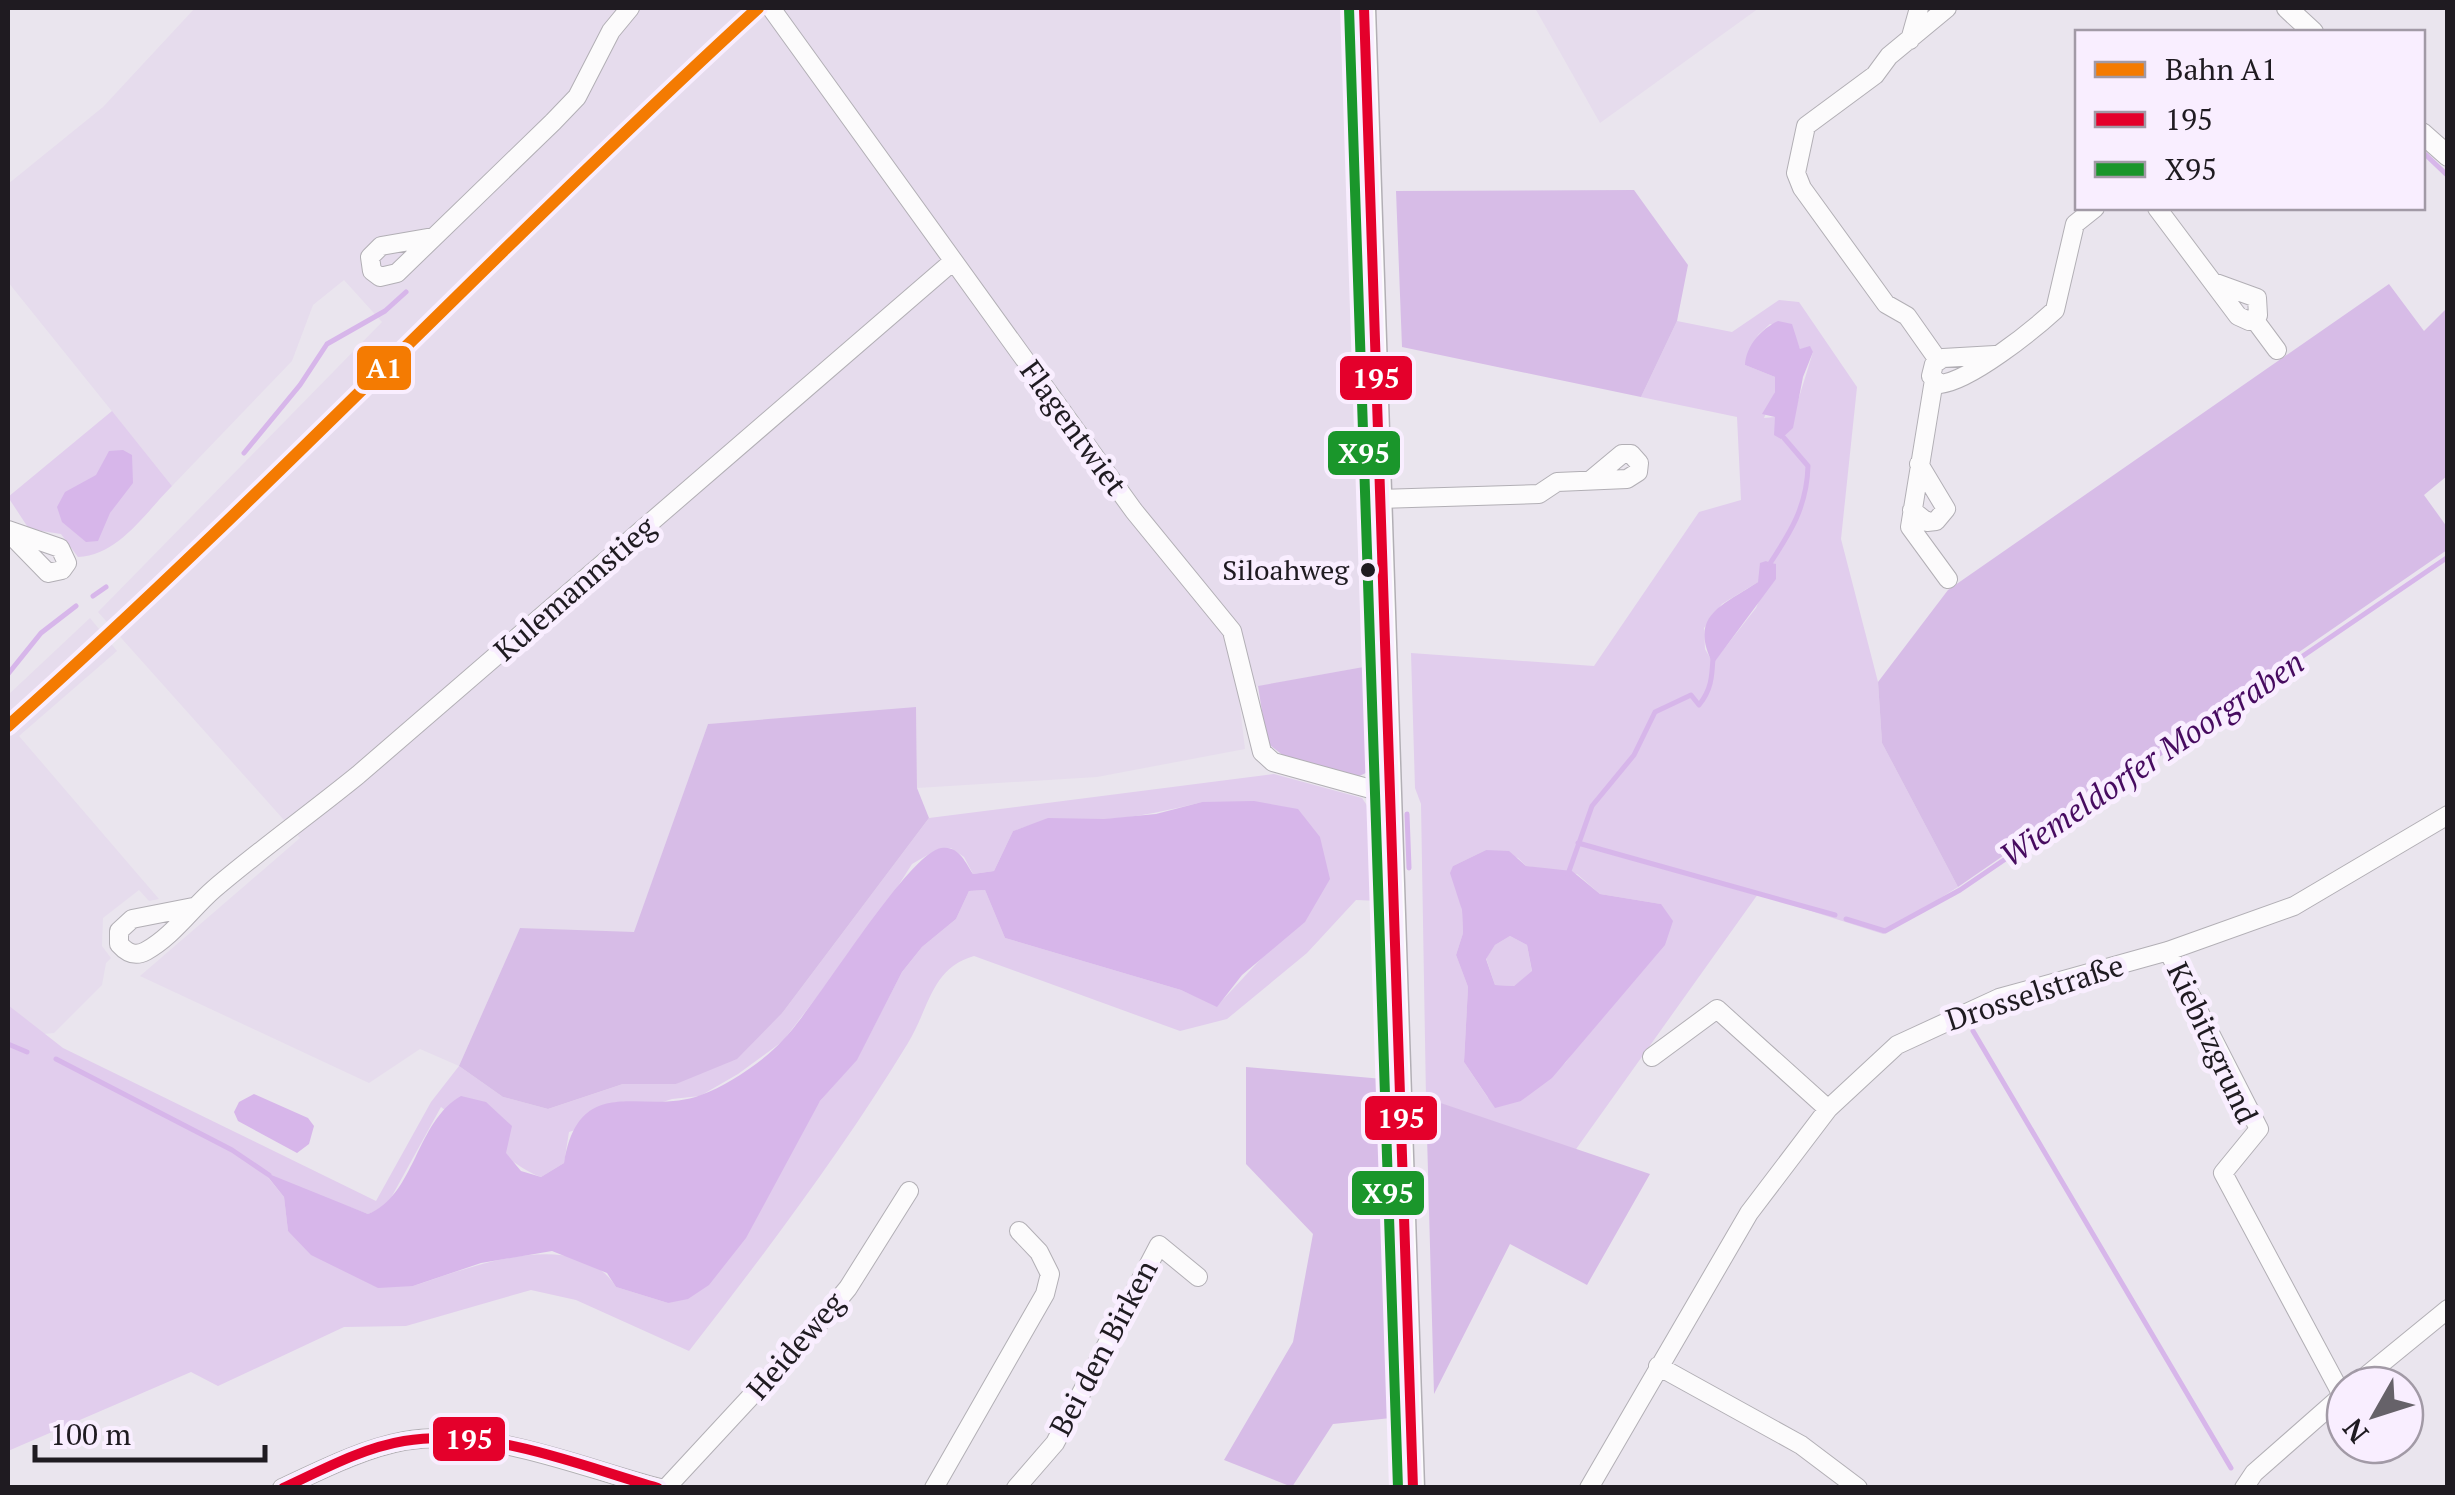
<svg xmlns="http://www.w3.org/2000/svg" width="2455" height="1495" viewBox="0 0 2455 1495" font-family="'PT Serif',serif">
  <rect width="100%" height="100%" fill="#eae5ee"/>
  <path fill="#e6dced" d="M195,8H744L755,20L770,8H1346L1369,666L1238,690L1245,749L1097,777L917,788L916,708L708,724L634,933L520,928L459,1066L420,1049L369,1083L140,976L300,838L98,612L382,322L344,280L313,305L292,361L172,486L8,282V184L103,107Z
    M1535,8H1759L1600,123Z
    M90,618L117,651L19,736L159,899L149,901L139,890L103,918L102,946L111,958L106,963L102,985L54,1033L43,1034L8,1005V695Z"/>
  <path fill="#e1cded" fill-rule="evenodd" d="M1779,300L1799,302L1857,387L1841,539L1878,682L1882,743L1958,887L1883,934L1758,894L1574,1152L1426,1098L1421,804L1415,788L1411,653L1594,666L1699,512L1741,500L1737,417L1641,397L1677,321L1732,332ZM1770,324L1794,333L1800,349L1813,352L1792,420L1777,427L1775,417L1764,418L1775,392V377L1745,365L1758,335ZM1766,561L1775,564L1756,608L1713,663L1705,649L1704,628L1722,604L1758,582ZM1486,850L1518,858L1526,866L1577,874L1600,894L1661,904L1657,954L1591,1026L1566,1062L1521,1101L1488,1098L1464,1062L1468,987L1456,955L1463,933L1462,910L1453,866Z
    M112,411L172,486C145,513 119,555 78,557L61,534L29,529L8,497Z
    M1274,774L1362,798L1378,822L1380,901L1356,900L1307,953L1227,1019L1180,1031L974,956C931,968 929,1009 908,1043C843,1150 766,1252 689,1351L576,1300L531,1290L406,1326L344,1327L218,1386L191,1372L8,1451V1005L63,1048L376,1201L431,1102L459,1066L503,1097L548,1109L623,1084H676L783,1012L929,818ZM1202,802L1271,948L1217,1006L1181,990L1005,938L985,890L969,891L956,919L922,947L902,972L857,1059L820,1101L668,1303L616,1287C576,1224 469,1268 413,1286L288,1231L284,1197L266,1175L368,1214L386,1207L441,1107C466,1125 517,1170 541,1177L564,1163L569,1132L672,1099L700,1096L738,1074L783,1041L881,913L912,864L938,849L951,848L964,857L973,874L994,871L1013,831C1050,817 1070,821 1107,819C1140,817 1170,810 1202,802Z
    M1510,936L1527,945L1532,972L1514,986L1495,985L1486,958L1495,945Z"/>
  <path fill="#d7bce7" d="M1634,190L1688,265L1677,321L1641,397L1402,347L1396,191Z
    M2389,284L2424,331L2447,308V476L2424,495L2447,527V550L1958,887L1882,743L1878,682L1948,590Z
    M1369,666L1368,772L1355,778L1284,756L1267,743L1258,686Z
    M916,707L917,788L929,818L783,1012L737,1059L676,1084H623L548,1109L503,1097L459,1066L520,928L634,932L708,724Z
    M1246,1067L1383,1079L1391,1418L1333,1424L1292,1487L1224,1460L1293,1342L1313,1234L1246,1164Z
    M1426,1098L1650,1174L1587,1285L1510,1244L1434,1394Z"/>
  <path fill="#d7b6ea" fill-rule="evenodd" d="M1778,321L1792,324L1800,349L1810,346L1813,352L1803,377L1793,428L1781,439L1774,435L1775,417L1762,414L1775,392V377L1745,365C1746,346 1761,329 1778,321Z
    M123,450L132,455L133,483L110,513L98,541L86,542L62,522L57,507L65,492L96,475L109,451Z
    M1766,561L1776,564V579L1713,664C1688,615 1722,606 1758,582L1760,563Z
    M1254,801L1298,809L1320,837L1330,879L1305,922L1242,975L1217,1007L1181,990L1005,938L985,890L969,891L956,919L922,947L902,972L857,1060L820,1101L746,1238L709,1285L688,1299L668,1303L616,1287L607,1273L552,1251L481,1263L413,1286L378,1288L311,1255L288,1231L284,1197L264,1172L368,1214C415,1196 416,1121 461,1096L486,1102L512,1126L506,1153L521,1171L541,1177L564,1163C580,1069 644,1117 701,1095C728,1085 764,1061 783,1040C816,1007 906,855 941,848C959,845 965,862 973,874L994,871L1013,831L1048,818L1104,819L1156,814L1202,802Z
    M1486,850L1509,851L1526,866L1572,871L1600,894L1661,904L1673,921L1665,945L1552,1078L1521,1101L1495,1108L1464,1062L1468,987L1456,955L1463,933L1462,910L1450,873L1453,866ZM1510,936L1527,945L1532,971L1514,986L1495,985L1486,959L1495,945Z
    M254,1094L308,1118L314,1126L309,1144L297,1153L238,1121L234,1112L239,1102Z"/>
  <g fill="none" stroke-linecap="round" stroke-linejoin="round">
    <path stroke="#d7b6ea" stroke-width="5" d="M2426,155L2448,176
      M244,453L300,385L327,344L385,311L406,292
      M1769,565C1790,533 1807,507 1808,466L1784,438
      M93,596L106,587
      M8,674L41,633L76,606
      M1407,814L1409,868
      M1578,843L1835,915
      M1568,874L1592,806L1634,755L1655,712L1691,695L1699,705C1712,689 1712,675 1713,657
      M1846,919L1885,931L1960,890L2448,557
      M1973,1031L2231,1468
      M8,1044L27,1052
      M56,1059L232,1150L269,1175"/>
    <g stroke="#b2afb5" stroke-width="20">
      <path id="minor" d="M771,8L1134,511L1232,631L1262,752L1273,762L1389,794
        M1910,40L1919,8
        M2157,208L2238,316L2249,321L2258,315L2257,298L2213,282
        M433,237L381,246L370,257L372,271L380,277L397,273L553,122L577,97L611,31L630,8
        M2254,319L2277,350
        M1995,355L1943,358L1934,364L1931,376L1940,384C1970,381 2032,331 2055,310L2075,224L2095,208
        M1938,360L1907,316L1886,304L1802,188L1796,173L1806,126L1875,75L1889,56L1947,8
        M1934,380L1910,527L1948,579
        M1379,499L1539,494L1557,482L1627,479L1638,472L1639,463L1631,454H1622L1592,479
        M1912,510L1927,522L1936,521L1946,509L1919,464
        M8,530L60,548L67,563L62,570L48,573L8,532
        M193,907L132,919L119,931V944C127,953 135,957 146,951C173,936 191,909 214,889C261,849 310,814 358,775L951,263
        M2168,951L2259,1129L2223,1173L2342,1395
        M1652,1057L1717,1009L1828,1109
        M1658,1366L1801,1445L1858,1488
        M2355,1385L2448,1309
        M282,1488C321,1470 362,1449 404,1441C487,1426 581,1468 660,1488
        M666,1488L819,1323L848,1288L909,1191
        M934,1488L1045,1294L1050,1274L1039,1252L1019,1231
        M1016,1488L1055,1443L1159,1245L1198,1277
        M1589,1488L1749,1213L1828,1109L1897,1045L1999,998L2168,951L2294,906L2448,815
        M2244,1488L2254,1473L2345,1393"/>
    </g>
    <g stroke="#b2afb5" stroke-width="22">
      <path id="tertiary" d="M2287,8L2313,32
        M2422,133L2448,156"/>
    </g>
    <g stroke="#b2afb5" stroke-width="25">
      <path id="secondary" d="M1364,8L1413,1488"/>
    </g>
    <use href="#minor" stroke="#fcfbfc" stroke-width="18"/>
    <use href="#tertiary" stroke="#fcfbfc" stroke-width="20"/>
    <use href="#secondary" stroke="#fcfbfc" stroke-width="22"/>
    <g stroke="#f9eeff" stroke-width="18">
      <path id="bus-1" d="M1364,8L1413,1488
        M283,1488C322,1470 362,1448 404,1441C491,1427 577,1465 658,1488"/>
    </g>
    <g stroke="#f9eeff" stroke-width="18">
      <path id="bus-2" d="M1349,8L1398,1488"/>
    </g>
    <use href="#bus-1" stroke="#e4002b" stroke-width="10"/>
    <use href="#bus-2" stroke="#1a962b" stroke-width="10"/>
    <g stroke="#f9eeff" stroke-width="20">
      <path id="rail-1" d="M8,726C266,495 503,242 758,8"/>
    </g>
    <use href="#rail-1" stroke="#f47b02" stroke-width="12"/>
  </g>
  <circle fill="#1f1b21" stroke="#f9eeff" stroke-width="4" cx="1368" cy="570" r="9"/>
  <g text-anchor="middle" stroke-width="10" stroke-linejoin="round" paint-order="stroke">
    <g font-size="28" fill="#1f1b21" stroke="#f9eeff" text-anchor="end">
      <text x="1349" y="580">Siloahweg</text>
    </g>
    <g font-size="30" fill="#1f1b21" stroke="#f9eeff">
      <text transform="translate(1073 428) rotate(54)" y="10">Flagentwiet</text>
      <text transform="translate(575 589) rotate(-41)" y="10">Kulemannstieg</text>
      <text transform="translate(2035 993) rotate(-18)" y="10">Drosselstraße</text>
      <text transform="translate(2212 1043) rotate(65)" y="10">Kiebitzgrund</text>
      <text transform="translate(796 1346) rotate(-49)" y="10">Heideweg</text>
      <text transform="translate(1104 1348) rotate(-62)" y="10">Bei den Birken</text>
    </g>
    <g font-size="32" font-style="italic" fill="#470b60" stroke="#f9eeff">
      <text transform="translate(2152 759) rotate(-34)" y="11">Wiemeldorfer Moorgraben</text>
    </g>
  </g>
  <g stroke="#f9eeff" stroke-width="4">
    <rect x="355" y="344" width="58" height="48" rx="10" fill="#f47b02"/>
    <rect x="1338" y="354" width="76" height="48" rx="10" fill="#e4002b"/>
    <rect x="1326" y="429" width="76" height="48" rx="10" fill="#1a962b"/>
    <rect x="1363" y="1094" width="76" height="48" rx="10" fill="#e4002b"/>
    <rect x="1350" y="1169" width="76" height="48" rx="10" fill="#1a962b"/>
    <rect x="431" y="1415" width="76" height="48" rx="10" fill="#e4002b"/>
  </g>
  <g font-size="28" text-anchor="middle" font-weight="bold" fill="#fff">
    <text x="384" y="378">A1</text>
    <text x="1376" y="388">195</text>
    <text x="1364" y="463">X95</text>
    <text x="1401" y="1128">195</text>
    <text x="1388" y="1203">X95</text>
    <text x="469" y="1449">195</text>
  </g>
  <rect width="2455" height="1495" fill="none" stroke="#1f1b21" stroke-width="20"/>
  <rect x="2075" y="30" width="350" height="180" fill="#f9eeff" stroke="#a29aa6" stroke-width="2.5"/>
  <rect x="2095" y="62" width="50" height="15" fill="#f47b02" stroke="#a29aa6" stroke-width="2.5"/>
  <text x="2165" y="80" font-size="30" fill="#1f1b21">Bahn A1</text>
  <rect x="2095" y="112" width="50" height="15" fill="#e4002b" stroke="#a29aa6" stroke-width="2.5"/>
  <text x="2165" y="130" font-size="30" fill="#1f1b21">195</text>
  <rect x="2095" y="162" width="50" height="15" fill="#1a962b" stroke="#a29aa6" stroke-width="2.5"/>
  <text x="2165" y="180" font-size="30" fill="#1f1b21">X95</text>
  <g transform="translate(2375 1415) rotate(231)"><circle r="48" fill="#f9eeff" stroke="#a29aa6" stroke-width="2.5"/>
  <path d="M0-8L18 38L0 25L-18 38Z" fill="#666269"/>
  <text y="-15" font-size="28" font-weight="bold" text-anchor="middle" fill="#1f1b21">N</text>
  </g>
  <path d="M35 1445v15h230v-15" fill="none" stroke="#1f1b21" stroke-width="5"/>
  <text x="50" y="1445" font-size="30" fill="#1f1b21" stroke="#f9eeff" stroke-width="8" paint-order="stroke">100 m</text>
</svg>
